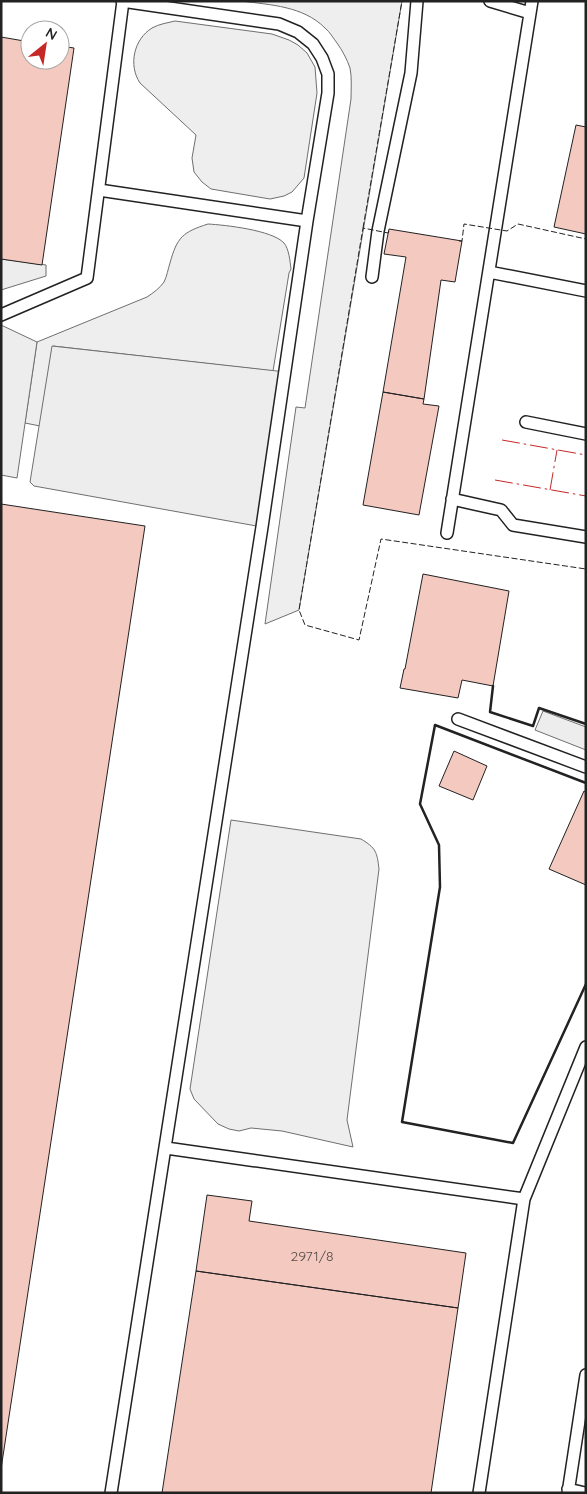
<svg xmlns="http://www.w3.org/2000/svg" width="587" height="1494" viewBox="0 0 587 1494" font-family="Quicksand,sans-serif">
  <rect width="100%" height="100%" fill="#fff"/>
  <path fill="#eee" stroke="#6f6f6f" d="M241,1H402L299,610L265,624L296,407L305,408L351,99C351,89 352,77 350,68C347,59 342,50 337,43C333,38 330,32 325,28C303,6 271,5 241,1Z
    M175,21L272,34L289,40L298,45L307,53L315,67L317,93L304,178L292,192L284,196L270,199L211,189L202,182L194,172L192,158L196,135L140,83C128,65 134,39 152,28C159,24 167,23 175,21Z
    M208,224C225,225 272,230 284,243C289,249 290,261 291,269L289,273L273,371L53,346L40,426L25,423L37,342L147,297C153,293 160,288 164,282C167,276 168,269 170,263C177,237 183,232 208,224Z
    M231,820L361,839C376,848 377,852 379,869L347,1120L353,1147L282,1131L251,1128L239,1131L229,1129L218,1124L194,1099L190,1089Z"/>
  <path fill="#ededed" stroke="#6f6f6f" d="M1,259L46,265V276L1,290Z
    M1,325L37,342L17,478L1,475Z
    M52,346L286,372L262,527L34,486L30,482Z
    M543,711L586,727V750L535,730Z"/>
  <path fill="#f3c9c0" stroke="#222" d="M1,37L30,42V60H60V46L74,48L42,265L1,259Z
    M576,125L586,127V234L554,227Z
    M389,229L462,241L455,282L441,280L424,399L383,392L406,257L384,254Z
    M383,392L424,399L423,404L439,406L419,515L363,505Z
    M1,504L145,526L1,1469Z
    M423,574L509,591L493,686L462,680L458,698L400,688L404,669H405Z
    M454,751L487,766L473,800L439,786Z
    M584,791L586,792V885L549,869Z
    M207,1195L252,1201L249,1221L466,1253L458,1308L196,1271Z
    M196,1271L458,1308L431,1493H162Z"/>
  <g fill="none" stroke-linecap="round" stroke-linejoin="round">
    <g stroke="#222" stroke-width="14">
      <path id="lane" d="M490,1L530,13
        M99,190L307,221
        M489,272L586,291
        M372,277L378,231L411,73L417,1
        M1,315L87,278L123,1
        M526,422L586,434
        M452,499L501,510L513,525L586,537
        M447,533L532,1
        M458,719L586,767
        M166,1148L524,1199
        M568,1489L585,1493
        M111,1493L262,527L307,221L328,93V74L322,58L313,44L298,32L279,24L122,1
        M479,1493L524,1199L586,1047
        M568,1493L586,1375"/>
    </g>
    <use href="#lane" stroke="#fff" stroke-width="11"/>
    <path stroke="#222" stroke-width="1" stroke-dasharray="6 2.5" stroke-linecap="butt" d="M363,228L402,1
      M389,231L388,233L363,228L299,610L305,625L359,640L381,539L586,569
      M459,241H462L464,224L507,231L518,224L586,239"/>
    <path stroke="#222" stroke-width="2.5" d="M493,686L490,712L533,726L539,708L586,724
      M586,783L435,725L420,804L439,845L440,887L402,1122L513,1143L586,984"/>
    <path stroke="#c62828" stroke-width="1" stroke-dasharray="18 4 2.5 4" stroke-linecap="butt" d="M502,440L586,455
      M495,480L586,496
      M550,490L557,450"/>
  </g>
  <g text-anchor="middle" stroke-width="4" stroke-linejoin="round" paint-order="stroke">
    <g font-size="14" fill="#564c4a">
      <text x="312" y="1261">2971/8</text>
    </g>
  </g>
  <rect width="587" height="1494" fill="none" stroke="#222222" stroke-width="5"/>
  <g transform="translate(45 45) rotate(30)"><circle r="24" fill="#ffffff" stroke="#a7a7a7"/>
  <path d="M0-4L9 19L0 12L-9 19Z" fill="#c62828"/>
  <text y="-8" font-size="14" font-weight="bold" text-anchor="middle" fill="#222222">N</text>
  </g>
</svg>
